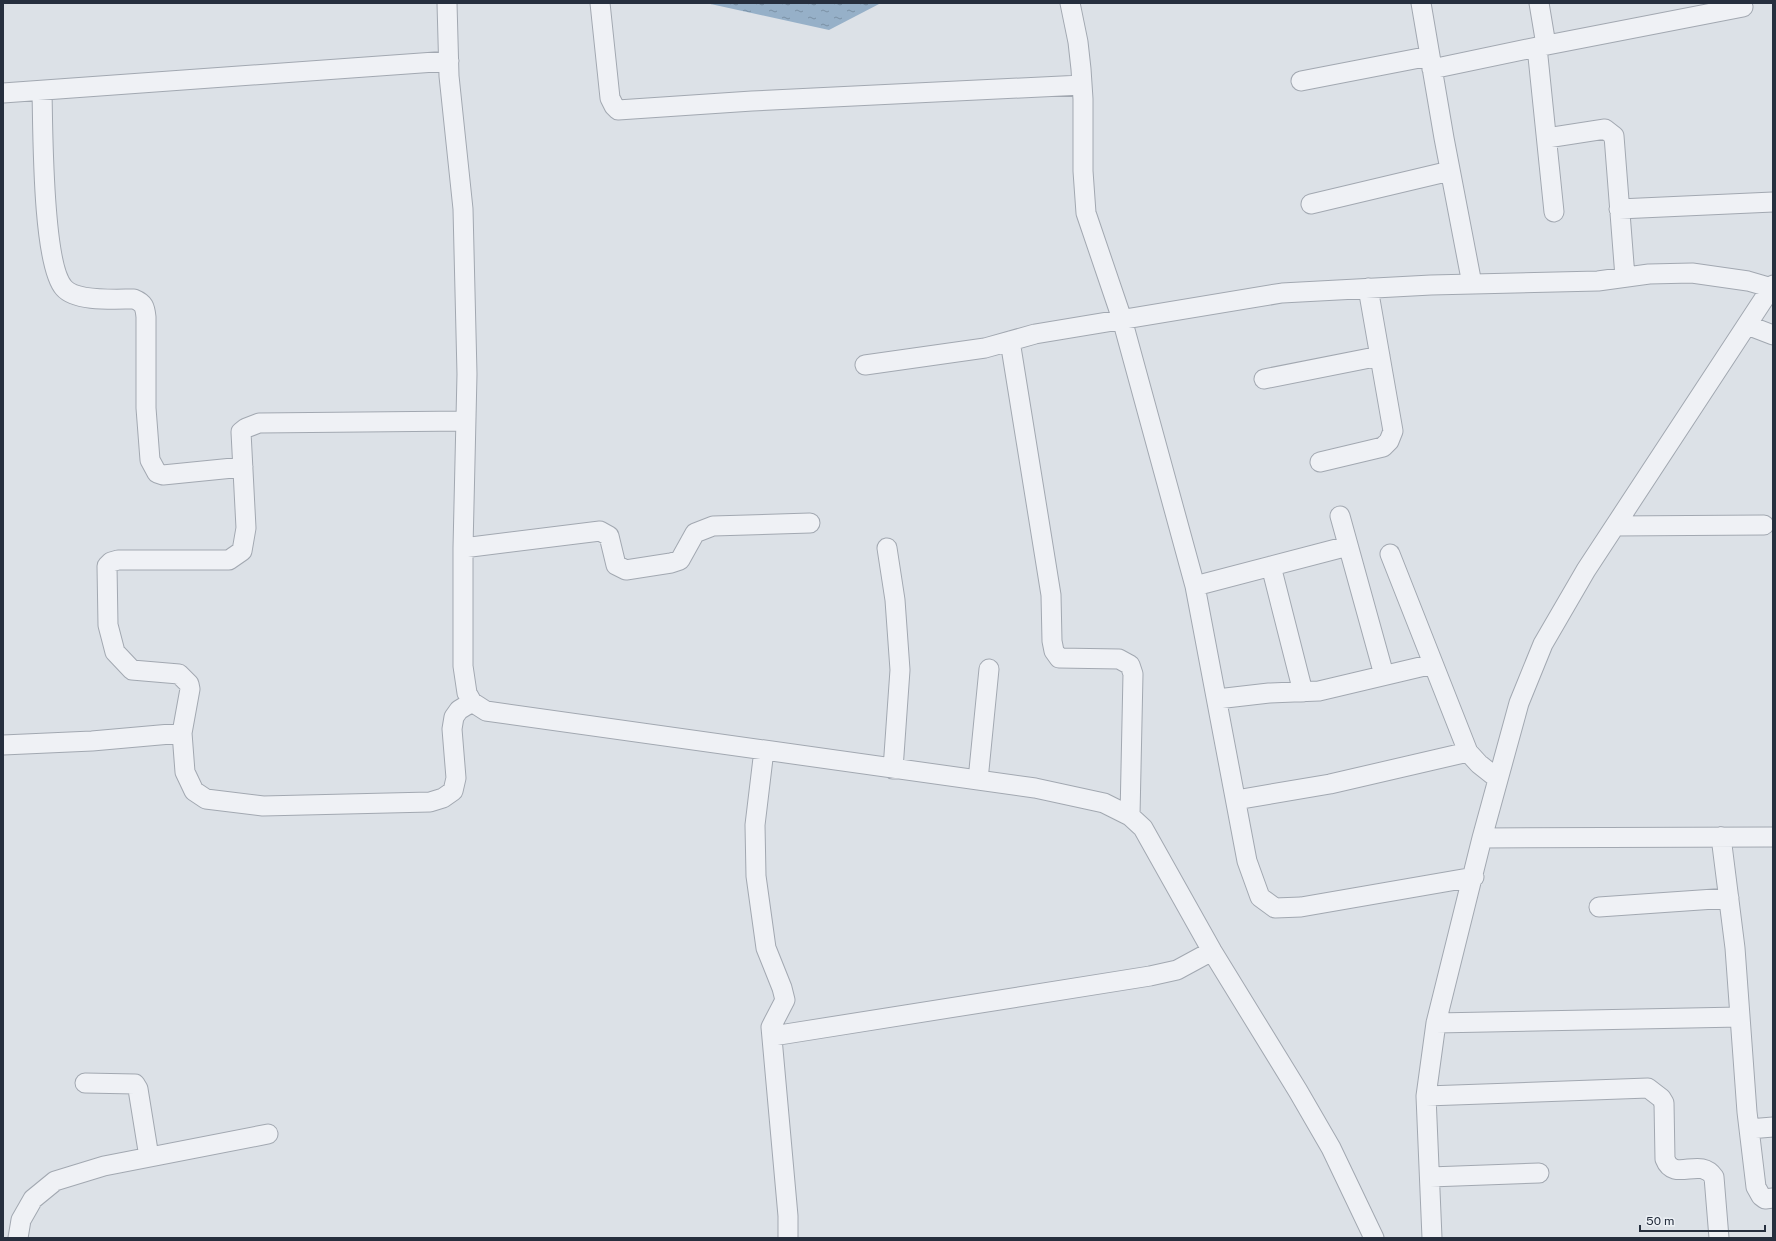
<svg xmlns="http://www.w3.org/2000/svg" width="1776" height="1241" viewBox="0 0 1776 1241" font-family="'Public Sans',sans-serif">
  <defs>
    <pattern id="water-ripples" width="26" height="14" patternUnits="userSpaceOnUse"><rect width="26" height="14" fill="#96b0c8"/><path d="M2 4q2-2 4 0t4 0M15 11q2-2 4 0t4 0" fill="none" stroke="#7a90a4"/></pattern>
  </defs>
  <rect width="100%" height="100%" fill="#dce1e7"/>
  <path fill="url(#water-ripples)" d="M706,3H881L829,30Z"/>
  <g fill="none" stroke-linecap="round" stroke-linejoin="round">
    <g stroke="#a2a8b1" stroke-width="21">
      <path id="street" d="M447,3L449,76L463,209L467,374L463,548V666L467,693L472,702L486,711L1035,788L1104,803L1130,816L1143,828L1212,951L1298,1091L1331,1148L1374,1238
        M600,3L610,98L614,106L618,110L752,101L1082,85
        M1070,3L1078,42L1081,69L1083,99V171L1086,213L1122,319L1195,586L1247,861L1260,897L1275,908L1301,907L1474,877
        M1421,3L1444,138L1472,284
        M1539,3L1546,45
        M1537,47L1554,212
        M1432,69L1537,47L1743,7
        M1301,81L1430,56
        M42,91C43,128 42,264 64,288C76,302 116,299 134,299C144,303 145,307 146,317V408L150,460L157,473L163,475L243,467
        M3,93L449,61
        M1547,138L1605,129L1614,136L1625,277
        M1311,204L1450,171
        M1619,209L1773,202
        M1747,325L1773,335
        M1010,341L1051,595L1052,641L1054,651L1059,658L1119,659L1130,665L1133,674L1130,816
        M865,365L985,348L1035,334L1282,293L1431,285L1598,281L1649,274L1692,273L1748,281L1772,288
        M1264,379L1380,356
        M465,421L259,423L246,428L241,432L246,528L242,551L229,560H118L111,562L107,566L108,625L115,652L132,670L179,674L189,684L190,689L182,733L185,772L194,791L206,799L263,806L430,802L443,798L453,791L456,778L452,729L454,717L459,710L472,702
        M1320,462L1383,447L1389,441L1393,431L1368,288
        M1340,516L1384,675
        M1615,526L1764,525
        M463,548L600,531L609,536L616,565L626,570L671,563L680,560L695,533L713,526L810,523
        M887,548L895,600L900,670L893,769
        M1390,554L1468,752L1479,764L1498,779
        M1271,566L1303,692
        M1195,586L1348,546
        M1217,699L1269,693L1319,691L1433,664
        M3,745L92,741L182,733
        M764,750L755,825L756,876L766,948L782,988L785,1000L771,1027L788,1216V1238
        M978,780L989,669
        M1236,800L1330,784L1468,752
        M1721,837L1735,948L1747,1112L1756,1187L1761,1196L1765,1199L1773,1198
        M1482,838L1773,837
        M1599,907L1729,898
        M1436,1023L1740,1017
        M773,1036L1150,976L1177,970L1212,951
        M85,1083L135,1084L138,1089L149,1157
        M1426,1096L1648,1088L1661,1098L1664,1103L1665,1159C1674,1183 1700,1156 1714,1177L1719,1238
        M1749,1129L1773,1127
        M1430,1177L1539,1173
        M18,1238L21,1220L33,1199L55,1181L104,1166L268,1134
        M1432,1238L1426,1096L1436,1023L1482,838L1519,703L1543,644L1586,570L1773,285"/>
    </g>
    <use href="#street" stroke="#eff1f5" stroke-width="19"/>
  </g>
  <rect width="1776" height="1241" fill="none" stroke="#262f3e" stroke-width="8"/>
  <path d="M1640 1225v6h125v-6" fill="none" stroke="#262f3e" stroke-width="2"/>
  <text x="1646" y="1225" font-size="12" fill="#262f3e" stroke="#ecf0f5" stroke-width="3" paint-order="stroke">50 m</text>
</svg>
